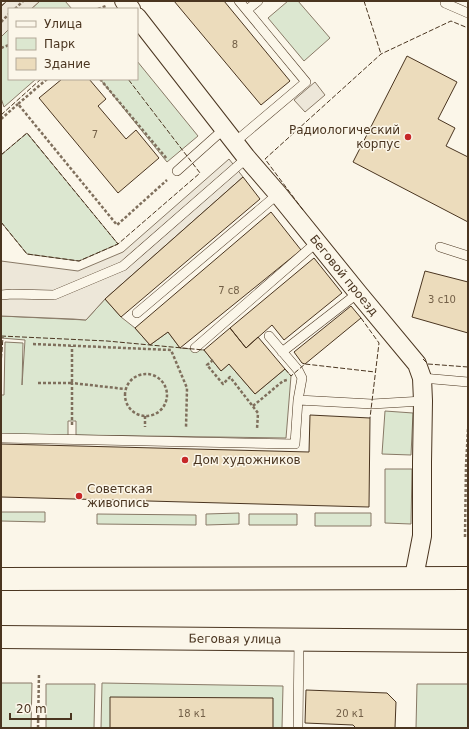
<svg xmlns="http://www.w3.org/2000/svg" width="469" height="729" viewBox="0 0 469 729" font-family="'DejaVu Sans',sans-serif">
  <rect width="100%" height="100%" fill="#fbf6e9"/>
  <path fill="#dce7d0" stroke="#887966" d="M40,1H65L72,9H31Z
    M288,1H298L330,38L304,61L268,18Z
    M9,29V79H36L4,107L1,98V37Z
    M137,61L198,136L167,162L100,79H137Z
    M27,133L118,244L79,261L27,254L1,222V155Z
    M105,299L121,317L135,328L150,345L168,332L180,348L204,350L221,371L229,364L255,394L285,369L291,376L286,438L76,435V421H68V436H1V395H4L5,342L23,343L22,385L25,340L1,338V316L86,320Z
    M385,411L413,413L411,455L382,454Z
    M385,469H412L411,524L385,523Z
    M1,512H45V522L1,521Z
    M239,513V524L206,525V514Z
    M315,513H371V526H315Z
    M97,514L196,515V525L97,524Z
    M249,514H297V525H249Z
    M1,683H32L31,728H1Z
    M102,683L283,686L282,728H101Z
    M46,684H95L94,728H46Z
    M417,684H468V728H416Z"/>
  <path fill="#ede7d9" stroke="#887966" d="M7,1H40L31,9H9V29L1,37V7Z
    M315,82L325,95L305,112L294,100Z
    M229,159L243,177L123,283L105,299L86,320L73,319L1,316V261L78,271L123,252Z"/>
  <path fill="#ecdcbc" stroke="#4a3520" d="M174,1H224L290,81L261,105Z
    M407,56L457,82L438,119L455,128L446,146L468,157V222L353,162Z
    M62,79H89L106,99L98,106L126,139L136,130L159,158L118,193L39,98Z
    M243,177L260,199L121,317L105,299Z
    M271,212L301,250L180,348L168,332L150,345L135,328Z
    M314,258L342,293L284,340L272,325L246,348L230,328Z
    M425,271L468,282V333L412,317Z
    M351,306L361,318L305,364L302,363L294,352Z
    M230,328L246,348L258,337L285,369L255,394L229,364L221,371L204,350Z
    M310,415L370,418L369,507L1,497V444L309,452Z
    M306,690L387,693L396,702L395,728H356L353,725L305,723Z
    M110,697L273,698V728H110Z"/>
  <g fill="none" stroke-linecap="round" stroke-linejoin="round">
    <g stroke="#4a3520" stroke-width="10">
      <path id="lane" d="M446,1L445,3L468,13
        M247,10L258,1
        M235,142L306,82L239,1
        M177,171L224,129
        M440,247L468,256
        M1,295L12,294L54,295L123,266L241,163L246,157
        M137,313L278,194
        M269,336L298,370L302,378L298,400
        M195,348L317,242
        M282,352L358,293
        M422,378L468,382
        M1,438L295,444L298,400L372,404L423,401
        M298,728L299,640"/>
    </g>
    <g stroke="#4a3520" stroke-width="20">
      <g id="street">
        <path d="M124,1L131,9"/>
        <path id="s1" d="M137,17L246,157L278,194L358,293L417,364L422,378L423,401L422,462V536L414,577"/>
      </g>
    </g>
    <g stroke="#4a3520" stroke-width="24">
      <g id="primary">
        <path d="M1,579L468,578"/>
        <path id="s2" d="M1,637L468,641"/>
      </g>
    </g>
    <path stroke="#7f6f5c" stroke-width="2.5" stroke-dasharray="3 2" stroke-linecap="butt" d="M15,9L23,1
      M98,9L106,6
      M1,22L9,14
      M1,48L9,45
      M47,79L18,104L117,225L167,180
      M100,79L167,159
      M1,119L18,104
      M33,344L171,350L187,388L186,428
      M213,360L207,365L223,384L230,377L258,413L257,429
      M125 395a21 21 0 1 1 42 0a21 21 0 1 1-42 0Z
      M38,383H72V346
      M253,406L283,381L287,380
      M145,416V427
      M72,425V383L125,389
      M465,537L466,466L468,429
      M38,728L39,673"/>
    <use href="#lane" stroke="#fbf6e9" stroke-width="9"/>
    <use href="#street" stroke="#fbf6e9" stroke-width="18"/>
    <use href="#primary" stroke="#fbf6e9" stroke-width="22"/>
    <path stroke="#4a3520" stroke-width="1" stroke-dasharray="5 2" stroke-linecap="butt" d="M364,1L381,54
      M1,6L7,1
      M1,115L41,79
      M1,155L27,133L118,244
      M303,210L265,159L381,54L451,21L468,28
      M1,222L27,254L79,261L118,244L200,173L128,79
      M361,318L379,343L370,418
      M1,336L107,341L204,350
      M423,359L428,364L468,367
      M1,366L3,337
      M285,369L291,376L305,364L375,372"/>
  </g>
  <g fill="#c62828" stroke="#fbf6e9" stroke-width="1.5">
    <circle cx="408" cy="137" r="4"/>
    <circle cx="185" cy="460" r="4"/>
    <circle cx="79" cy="496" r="4"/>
  </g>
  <g text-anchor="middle" stroke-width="3" stroke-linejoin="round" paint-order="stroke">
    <g font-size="10" fill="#725f47">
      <text x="235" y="48">8</text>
      <text x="95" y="138">7</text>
      <text x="229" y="294">7 с8</text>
      <text x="442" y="303">3 с10</text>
      <text x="192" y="717">18 к1</text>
      <text x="350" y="717">20 к1</text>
    </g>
    <g font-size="12" fill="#4a3520" stroke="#fbf6e9" text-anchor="start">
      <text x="400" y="134" text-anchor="end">Радиологический<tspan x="400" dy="14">корпус</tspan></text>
      <text x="193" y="464">Дом художников</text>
      <text x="87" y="493">Советская<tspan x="87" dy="14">живопись</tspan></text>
    </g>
    <g font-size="12" fill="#4a3520" stroke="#fbf6e9">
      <text dy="4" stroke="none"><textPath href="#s1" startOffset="331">Беговой проезд</textPath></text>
      <text dy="4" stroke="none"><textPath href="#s2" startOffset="234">Беговая улица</textPath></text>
    </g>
  </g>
  <rect width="469" height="729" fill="none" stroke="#4a3520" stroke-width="4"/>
  <rect x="8" y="8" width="130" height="72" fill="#fbf6e9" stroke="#b4a999"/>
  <rect x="16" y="21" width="20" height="6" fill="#fbf6e9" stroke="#b4a999"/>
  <text x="44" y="28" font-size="12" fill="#4a3520">Улица</text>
  <rect x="16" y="38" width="20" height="12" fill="#dce7d0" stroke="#b4a999"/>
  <text x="44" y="48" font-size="12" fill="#4a3520">Парк</text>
  <rect x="16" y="58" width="20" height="12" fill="#ecdcbc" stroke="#b4a999"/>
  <text x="44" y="68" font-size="12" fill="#4a3520">Здание</text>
  <path d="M10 713v6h61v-6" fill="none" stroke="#4a3520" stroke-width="2"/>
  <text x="16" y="713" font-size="12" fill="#4a3520" stroke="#fbf6e9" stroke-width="3" paint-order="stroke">20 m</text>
</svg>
